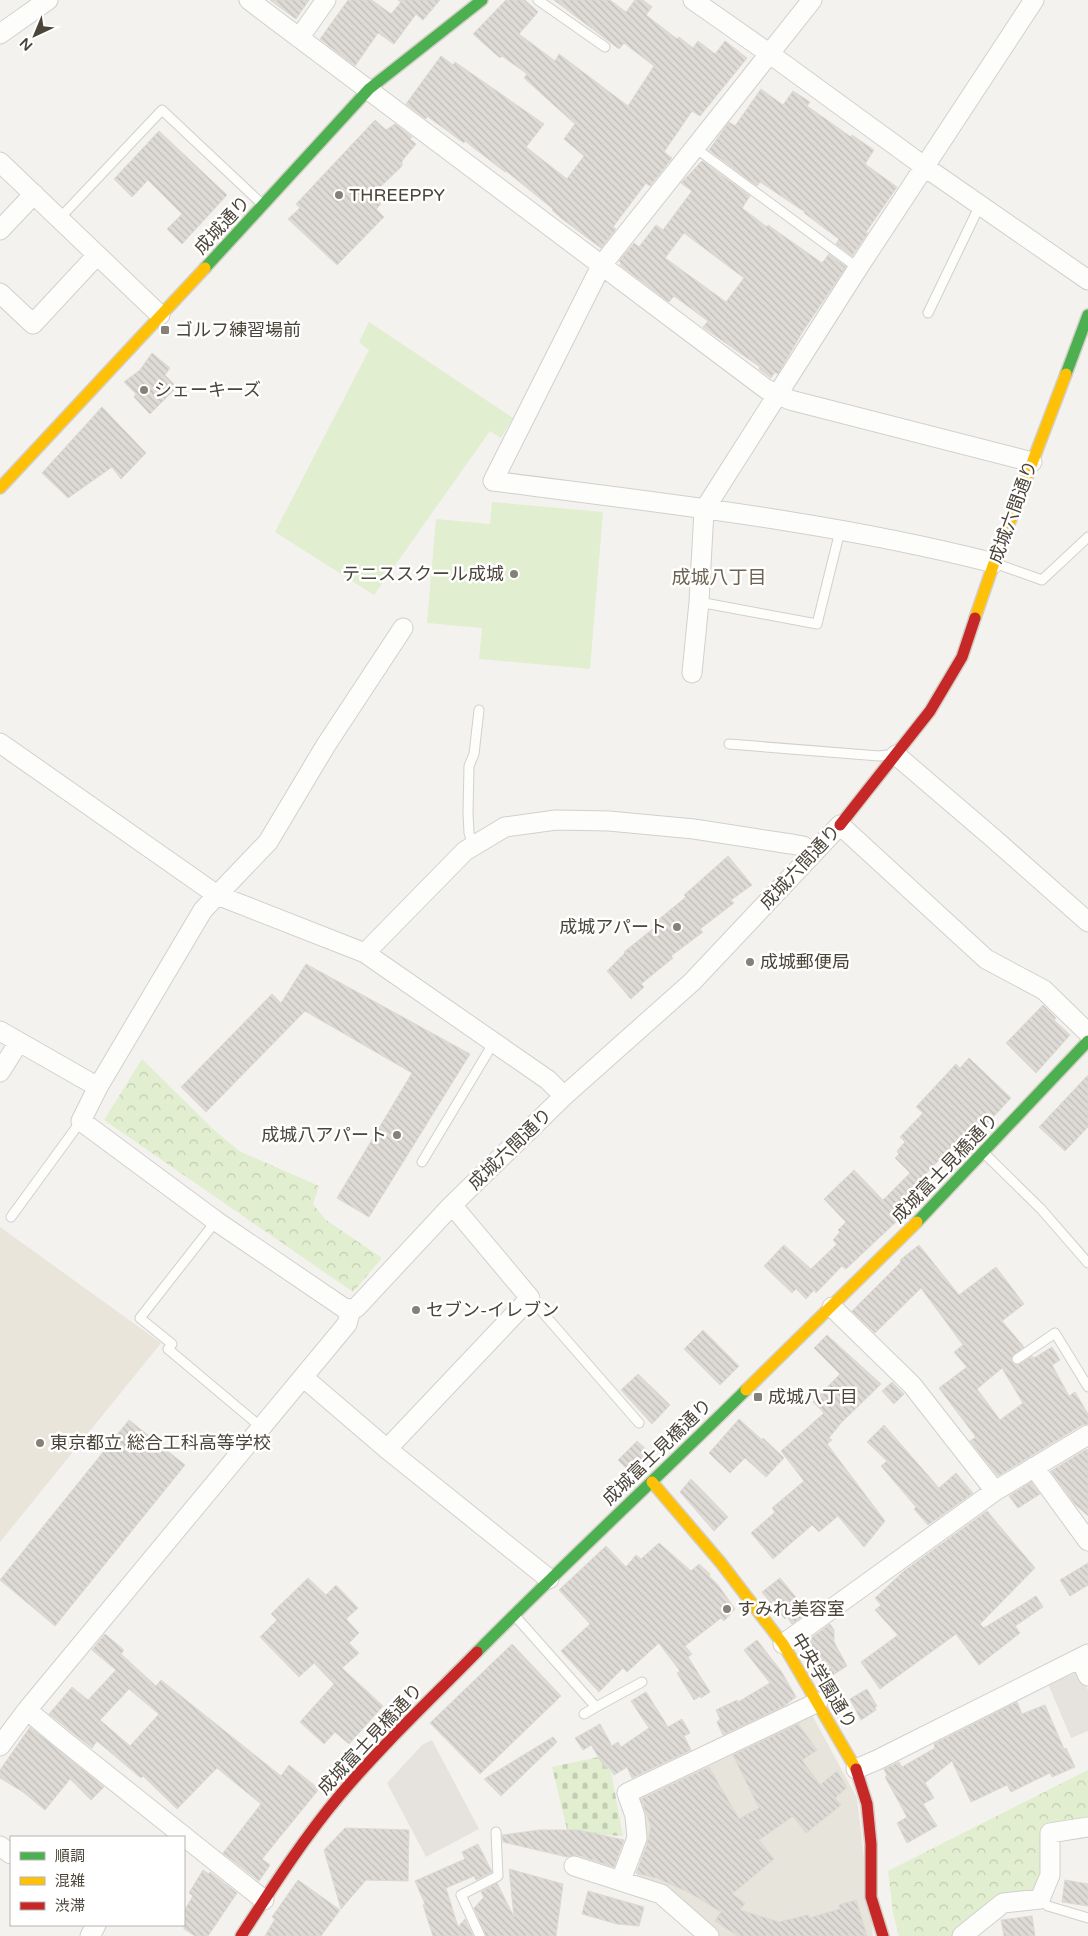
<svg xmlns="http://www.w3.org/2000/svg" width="1088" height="1936" viewBox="0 0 1088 1936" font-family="'Varela Round','Noto Sans JP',sans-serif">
  <defs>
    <pattern id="forest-crowns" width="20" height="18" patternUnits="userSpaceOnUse" patternTransform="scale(1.25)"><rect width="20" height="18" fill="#e1eecf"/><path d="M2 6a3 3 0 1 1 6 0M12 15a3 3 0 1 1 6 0" fill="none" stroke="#c3cdb2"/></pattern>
    <pattern id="cemetery-stones" width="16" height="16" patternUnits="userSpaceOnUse" patternTransform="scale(1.25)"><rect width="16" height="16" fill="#e1eecf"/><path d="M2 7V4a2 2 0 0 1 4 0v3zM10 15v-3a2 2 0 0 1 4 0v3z" fill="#c3cdb2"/></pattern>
    <pattern id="building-back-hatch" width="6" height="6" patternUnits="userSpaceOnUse" patternTransform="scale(1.25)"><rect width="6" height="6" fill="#dedbd6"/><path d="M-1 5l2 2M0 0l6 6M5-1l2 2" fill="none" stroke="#c0bdb8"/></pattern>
  </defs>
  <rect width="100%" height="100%" fill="#f4f2ee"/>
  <path fill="#e7e4dc" d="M812,1715L857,1798L873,1936H719L642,1884L637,1875L643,1847L633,1793Z"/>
  <path fill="#eae5da" d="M0,1227L161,1343L0,1542Z"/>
  <path fill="url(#forest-crowns)" d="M142,1059L213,1129L239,1151L319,1186L313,1204L326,1220L382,1258L353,1292L104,1120Z
    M1088,1770V1821L1044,1828L1045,1873L1037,1891L978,1915L952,1936H899L893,1913L888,1871Z"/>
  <path fill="url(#cemetery-stones)" d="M608,1755L623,1836L568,1833L552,1767Z"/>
  <path fill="#e1eecf" d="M369,322L513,418L501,438L490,431L374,595L275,532L369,350L359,342Z
    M492,502L603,512L590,669L479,659L482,628L427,623L436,519L490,524Z"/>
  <path fill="#e6e3df" d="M1080,1671L1088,1690V1731L1071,1738L1048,1684Z
    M432,1740L479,1829L426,1857L387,1783L422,1745Z"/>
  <path fill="url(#building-back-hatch)" stroke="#dcd9d4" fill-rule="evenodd" d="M270,0H309L296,19Z
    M348,0H372L391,14L401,2L398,0H440L423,20L416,14L394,44L378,33L355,66L320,39Z
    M506,0H525L538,12L519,34L555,61L559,54L628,106L654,66L624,43L619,49L554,0H610L626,12L635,0H643L652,7L646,15L677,39L679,37L693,48L698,41L715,54L725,41L747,58L700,116L692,111L664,152L672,158L650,186L646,183L613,227L616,229L601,248L561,218L552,210L553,209L506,171L505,172L465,141L464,143L427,116L426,119L406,104L441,56L453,65L455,62L544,124L526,147L567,179L584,156L564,139L575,124L524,78L527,74L502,56L500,58L473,34Z
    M761,89L783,105L793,91L810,102L807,106L851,137L852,135L874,150L865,164L897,187L866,232L868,233L852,256L836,244L839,239L804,213L805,212L760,182L757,186L709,150L729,122L735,126Z
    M375,120L386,130L395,124L412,137L410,139L416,144L402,161V166L372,195L381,204L376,209L384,217L337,265L288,219L300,208L296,204Z
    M159,131L227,195L182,244L167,229L182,214L148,180L132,197L114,179Z
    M702,161L750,196L742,208L767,227L768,225L822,263L829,254L846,267L803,331L778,374L775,372L771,378L759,369L760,367L703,327L708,321L674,296L669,302L620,265L621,263L619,261L634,243L639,247L656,225L663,230L692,191L681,183ZM684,233L744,278L726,302L665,258Z
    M152,353L170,368L165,375L177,387L150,414L134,397L136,394L124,382L140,370Z
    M102,407L146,453L121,479L112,467L68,498L42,473Z
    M728,856L752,885L731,900L734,903L700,929L703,932L671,956L673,958L641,984L644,987L631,999L607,971L625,953L624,952L655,927L653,924L686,897L684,895Z
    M306,964L470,1054L369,1217L337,1198L412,1073L305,1011L206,1112L181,1087L272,994L281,1003Z
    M1043,1005L1056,1018L1054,1020L1070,1035L1036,1073L1006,1043Z
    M969,1058L1011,1098L981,1130L974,1123L920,1180L926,1187L897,1217L899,1219L846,1269L842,1266L816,1293L814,1290L806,1299L796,1289L792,1293L764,1266L784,1245L811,1269L837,1244L833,1240L840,1232L838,1230L846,1222L824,1199L854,1170L883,1200L910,1173L895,1158L899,1154L897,1151L905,1142L900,1137L923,1113L916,1107L956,1064L960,1068Z
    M1088,1075V1127L1065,1151L1039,1127Z
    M919,1245L959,1295L996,1267L1024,1304L1002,1321L1024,1347L1012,1356V1362L1015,1365L1020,1364L1032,1356L1034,1358L1052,1347L1060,1360L1052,1365L1069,1396L1075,1392L1088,1414V1424L1082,1425L998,1476L970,1441L976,1437L939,1388L967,1367L954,1352L963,1345L921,1288L875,1333L852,1311L901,1262L900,1260ZM1002,1368L1023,1403L1000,1420L977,1389Z
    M703,1330L739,1366L720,1385L684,1349Z
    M827,1335L881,1384L841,1423L829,1438L832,1440L827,1444L885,1521L864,1547L838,1516L819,1532L812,1525L773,1559L751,1533L775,1512L772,1508L804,1481L781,1451L824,1413L813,1402L840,1374L814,1348Z
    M638,1374L670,1405L652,1424L621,1390Z
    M892,1382L904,1394L894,1404L882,1391Z
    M739,1419L762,1440L763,1438L784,1458L766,1477L745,1458L730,1473L709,1453Z
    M129,1420L185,1465L55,1626L0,1580Z
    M884,1425L939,1488L956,1473L973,1493L928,1525L914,1509L916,1507L881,1466L887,1461L867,1442Z
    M637,1441L652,1455L633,1475L618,1460Z
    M1087,1449L1088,1451V1516L1075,1504L1051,1471Z
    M691,1479L728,1517L714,1531L680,1492Z
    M1031,1482L1040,1494L1018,1508L1009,1496Z
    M987,1511L1035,1568L980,1624L984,1628L1036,1596L1043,1607L1015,1626L1020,1633L979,1665L956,1634L880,1689L861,1662L898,1635L875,1610L881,1605L875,1598L904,1571Z
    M659,1543L691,1571L699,1564L710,1574L709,1576L718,1585L735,1609L724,1621L721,1618L685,1646L692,1654L688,1657L710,1692L701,1698L700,1696L694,1700L677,1673L680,1671L659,1643L627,1672L623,1668L599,1692L561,1651L590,1624L559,1590L606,1546L626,1567L636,1555L641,1559Z
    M1088,1563V1585L1070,1596L1060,1580Z
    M308,1578L326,1595L336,1585L358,1608L346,1619L359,1633L349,1643L359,1653L342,1668L383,1706L349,1744L335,1732L324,1744L300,1722L334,1684L314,1663L299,1677L260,1637L277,1620L271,1614Z
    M780,1578L808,1612L792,1624L787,1617L785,1619L777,1611L762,1592Z
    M830,1624L834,1630V1642L847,1666L823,1681L803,1647V1644Z
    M105,1634L124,1650L121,1654L156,1686L161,1680L281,1776L289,1765L319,1789L262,1859L270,1865L259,1881L223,1853L261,1804L217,1768L177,1809L143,1776L141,1778L97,1741L92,1748L49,1714L72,1687L88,1700L116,1670L92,1650ZM129,1689L159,1714L130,1746L100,1720Z
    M757,1640L781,1671L796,1697L784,1706L723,1735L717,1722L720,1719L716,1710L737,1700L738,1702L770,1683L744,1650Z
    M512,1644L561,1696L480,1774L430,1723Z
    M867,1689L877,1706L875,1707L876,1710L861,1720L850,1699Z
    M646,1692L668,1727L682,1719L690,1733L684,1736L691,1750L632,1778L627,1767L614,1775L609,1767L606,1769L591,1745L583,1750L575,1738L600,1724L612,1746L618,1742L621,1747L649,1728L631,1701Z
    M1017,1702L1022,1714L1045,1705L1064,1749L1066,1748L1075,1767L1052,1777L1050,1773L1011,1792L1007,1785L971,1802L952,1761L925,1783L934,1798L923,1804L937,1826L907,1843L897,1823L907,1817L885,1777L887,1775L884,1769L899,1762L902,1767L935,1748L934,1744Z
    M798,1724L817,1750L802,1760L820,1785L837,1771L845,1784L846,1788L835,1798L841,1805L806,1833L793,1816L759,1840L774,1859L732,1894L745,1903L740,1910L779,1922L808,1915L809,1918L840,1909L839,1905L856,1900L867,1936H738L715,1921L721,1912L690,1893L657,1878L636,1873L647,1845L651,1826L641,1799L709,1767L739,1819L759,1808L733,1755Z
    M30,1727L104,1787L91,1800L70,1779L45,1810L23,1792L0,1778V1770Z
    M553,1737L557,1742L501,1796L484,1779Z
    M345,1828L409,1830L408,1881L366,1880L341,1909L324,1850Z
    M540,1830H578L624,1840L614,1867L577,1855L567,1857L503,1842L502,1835Z
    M478,1844L492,1872L476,1880L474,1876L446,1888L458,1927L465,1919L473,1936H433L423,1905L425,1904L415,1881L465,1859L462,1852Z
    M509,1869L563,1884L556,1936H486L474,1908L484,1897L481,1892L497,1883L514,1917Z
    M203,1870L209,1874L210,1872L237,1893L208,1936H195L184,1929V1911L193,1896L189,1893Z
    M298,1880L340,1910L321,1936H265L275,1919L272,1917Z
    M1065,1880L1088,1884V1906L1062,1902Z
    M588,1891L644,1907L639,1926L617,1924L582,1914Z
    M1032,1916L1035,1936H1004L1001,1920Z"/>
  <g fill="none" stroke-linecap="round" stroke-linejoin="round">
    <g stroke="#d2d0cb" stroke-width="11">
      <path id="lane" d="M538,0L605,47
        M694,147L858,268
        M59,219L162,110L262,204
        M928,313L980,205
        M997,564L1042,580L1088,537
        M699,602L817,624L840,531
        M729,744L879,756L888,755
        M473,846L469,833L468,813L469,766L474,754L479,710
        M985,1154L1041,1209L1088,1263
        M422,1162L494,1042
        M11,1217L81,1121
        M216,1221L140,1318L172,1344L168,1349L261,1427
        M530,1298L639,1423
        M1017,1359L1055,1333L1088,1387
        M516,1617L596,1707L642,1682
        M584,1714L596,1707
        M1040,1899L1048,1906L1088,1918
        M480,1936L461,1895L498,1876L496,1832"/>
    </g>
    <g stroke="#d2d0cb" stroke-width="21">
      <path id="street" d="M249,0L766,389L790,400L1032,462
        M693,0L770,54L925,167L1088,280
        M812,0L601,266L493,481C660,503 830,521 994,563
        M0,34L48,0
        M299,38L326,0
        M0,162L160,315
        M0,230L34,194
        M0,293L33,324L97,255
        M692,673L699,602L704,510L858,268L1034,0
        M0,743L217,895L365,953L548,1080L564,1096
        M896,755L993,838L1088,922
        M365,953L465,851L505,827L556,820L609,821L694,829L791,844L803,846L814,853
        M0,1031L98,1087
        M0,1072L19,1042
        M832,1307L912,1385L995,1491
        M351,1309L356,1308L452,1205L564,1096L692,982L840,825L986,959L1044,990L1088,1033
        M351,1309L344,1308L216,1221L81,1121L98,1087L203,910L268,842L326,745L403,628
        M303,1377L387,1449L549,1579
        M387,1449L530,1298L452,1205
        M1034,1467L1088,1541
        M783,1644L995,1491L1088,1435
        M1080,1658L1088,1676
        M27,1710L58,1736L264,1900
        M0,1746L27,1710L347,1324L351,1309
        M856,1769L877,1760L1088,1654
        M0,1846L11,1854
        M574,1866L661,1894L709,1936
        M621,1880L637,1838L635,1816L627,1793L818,1702
        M90,1936L96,1925
        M962,1936L1003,1903L1040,1899L1050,1875V1833L1088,1827"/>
    </g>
    <g stroke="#d3cfc5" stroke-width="14">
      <path id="fast" d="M205,268L369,89L482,0
        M1066,374L1088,315
        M917,1222L1088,1041
        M477,1652C565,1563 657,1478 746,1390"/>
    </g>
    <g stroke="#d3cfc5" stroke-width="14">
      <path id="slow" d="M0,488L205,268
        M975,618L994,563L1066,374
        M746,1390L917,1222
        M652,1482L721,1563L783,1644L856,1769"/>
    </g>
    <g stroke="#d3cfc5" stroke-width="14">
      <path id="jam" d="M840,825L930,711L962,657L975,618
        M856,1769L867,1804L871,1844V1897L883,1936
        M241,1936C272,1888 303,1839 340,1795C382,1745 431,1699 477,1652"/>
    </g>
    <use href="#lane" stroke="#fdfdfc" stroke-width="9"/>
    <use href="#street" stroke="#fdfdfc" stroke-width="19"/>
    <use href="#fast" stroke="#4caf50" stroke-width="11"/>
    <use href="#slow" stroke="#ffc107" stroke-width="11"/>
    <use href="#jam" stroke="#c62828" stroke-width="11"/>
  </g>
  <g fill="#868178" stroke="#fff" stroke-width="2">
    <circle cx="339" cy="195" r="5"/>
    <rect x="160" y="325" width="10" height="10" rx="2.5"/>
    <circle cx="144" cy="390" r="5"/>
    <circle cx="514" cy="574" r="5"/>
    <circle cx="677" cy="927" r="5"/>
    <circle cx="750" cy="962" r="5"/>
    <circle cx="397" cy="1135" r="5"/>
    <circle cx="416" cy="1310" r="5"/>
    <rect x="753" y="1392" width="10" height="10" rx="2.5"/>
    <circle cx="40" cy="1443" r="5"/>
    <circle cx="727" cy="1609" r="5"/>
  </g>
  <g text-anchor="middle" stroke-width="5" stroke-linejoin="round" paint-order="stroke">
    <g font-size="18" fill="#4b4439" stroke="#fff" text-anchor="start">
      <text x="349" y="201">THREEPPY</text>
      <text x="175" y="336">ゴルフ練習場前</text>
      <text x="154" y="396">シェーキーズ</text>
      <text x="504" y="580" text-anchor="end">テニススクール成城</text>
      <text x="667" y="933" text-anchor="end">成城アパート</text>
      <text x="760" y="968">成城郵便局</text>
      <text x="387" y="1141" text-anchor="end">成城八アパート</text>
      <text x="426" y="1316">セブン-イレブン</text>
      <text x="768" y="1403">成城八丁目</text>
      <text x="50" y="1449">東京都立 総合工科高等学校</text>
      <text x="737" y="1615">すみれ美容室</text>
    </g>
    <g font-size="18" fill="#4b4439" stroke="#fff">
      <text transform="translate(222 225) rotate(-47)" y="6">成城通り</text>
      <text transform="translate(1013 512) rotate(-70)" y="6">成城六間通り</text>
      <text transform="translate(800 867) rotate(-47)" y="6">成城六間通り</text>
      <text transform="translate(510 1149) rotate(-44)" y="6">成城六間通り</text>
      <text transform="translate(945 1168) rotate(-46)" y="6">成城富士見橋通り</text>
      <text transform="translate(657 1452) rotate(-44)" y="6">成城富士見橋通り</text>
      <text transform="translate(824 1681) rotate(59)" y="6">中央学園通り</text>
      <text transform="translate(370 1739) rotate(-47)" y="6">成城富士見橋通り</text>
    </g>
    <g font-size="19" fill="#6e6250" stroke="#fff">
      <text x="719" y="584">成城八丁目</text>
    </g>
  </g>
  <rect x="10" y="1836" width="175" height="90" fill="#ffffff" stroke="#b7b4b0"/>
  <rect x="20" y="1852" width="25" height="8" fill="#4caf50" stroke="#b7b4b0"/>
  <text x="55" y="1861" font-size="15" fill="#4b4439">順調</text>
  <rect x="20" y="1877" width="25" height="8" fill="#ffc107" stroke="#b7b4b0"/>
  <text x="55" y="1886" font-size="15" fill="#4b4439">混雑</text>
  <rect x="20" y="1902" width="25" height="8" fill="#c62828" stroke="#b7b4b0"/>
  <text x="55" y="1911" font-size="15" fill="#4b4439">渋滞</text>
  <g transform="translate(35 35) rotate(224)" stroke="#ffffff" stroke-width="4" paint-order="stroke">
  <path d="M0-4L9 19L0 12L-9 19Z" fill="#4b4439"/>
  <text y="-8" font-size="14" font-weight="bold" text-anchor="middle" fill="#4b4439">N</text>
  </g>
</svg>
